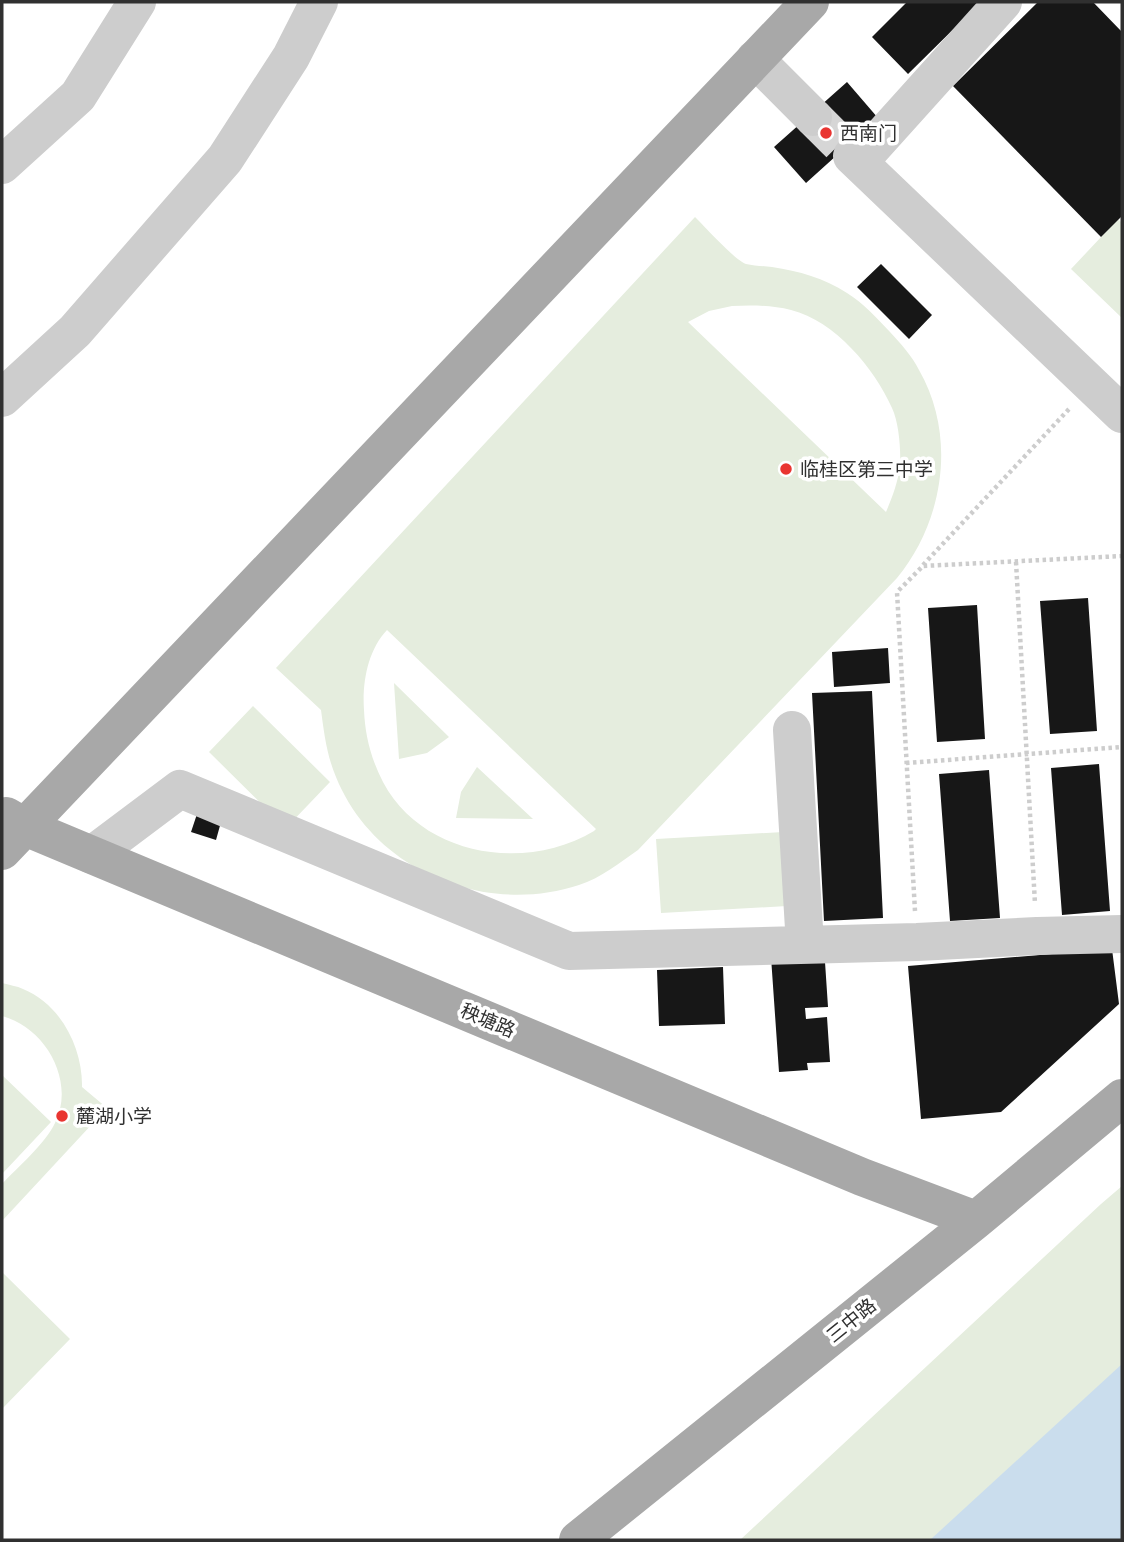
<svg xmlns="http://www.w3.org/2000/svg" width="1124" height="1542" viewBox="0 0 1124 1542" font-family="Commissioner,'Noto Sans SC',sans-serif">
  <rect width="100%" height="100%" fill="#fff"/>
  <path fill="#e5edde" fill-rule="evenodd" d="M695,217C705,227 736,261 746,264C754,266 764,266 772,267C799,271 824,278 847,293C863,303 877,318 890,332C901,344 912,356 919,370C957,436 944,521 897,578L638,850C619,863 601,878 579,885C485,916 374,871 336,777C327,756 324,733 321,710L276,668ZM732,306C751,305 772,305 791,310C835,321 874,368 892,408C899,423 901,450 900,466C898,482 892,498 886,512L688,322L709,311ZM387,630L596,829L594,831C526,872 423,857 383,782C371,759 365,735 364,710C362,682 368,650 387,630Z
    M1118,219L1122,223V318L1071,269Z
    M394,683L449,737L427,753L399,759Z
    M253,706L330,782L286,828L209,752Z
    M477,767L533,819L456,818L461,792Z
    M783,832L787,906L661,913L656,839Z
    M2,983C9,985 17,986 23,989C61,1004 83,1049 82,1087L107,1108L2,1221V1184C18,1167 45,1144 55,1123C76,1081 45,1027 2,1016Z
    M2,1075L51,1122L2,1174Z
    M1122,1186V1540H740L1101,1204Z
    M2,1272L70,1339L2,1409Z"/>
  <path fill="#cadded" d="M1122,1364V1540H930Z"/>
  <path fill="#171717" d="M907,2H981L908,74L872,37Z
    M1038,2H1093L1122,32V216L1101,237L953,86Z
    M847,82L878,118L806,183L774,147Z
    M881,264L932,315L909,339L857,287Z
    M1088,598L1097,731L1050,734L1040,601Z
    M977,605L985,739L937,742L928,608Z
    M888,648L890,683L834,687L832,652Z
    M872,691L883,918L824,921L812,693Z
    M1099,764L1110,911L1062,915L1051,768Z
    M989,770L1000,918L950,921L939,774Z
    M197,814L221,822L216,840L191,832Z
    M1112,949L1119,1004L1001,1112L921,1119L908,966Z
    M771,957L825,962L828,1007L805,1008L806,1019L827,1017L830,1062L807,1063L808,1070L779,1072Z
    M723,967L725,1024L659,1026L657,970Z"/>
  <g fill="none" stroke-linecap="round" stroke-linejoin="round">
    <path stroke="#d6d6d6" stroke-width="38" stroke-dasharray="38 19" stroke-linecap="butt" d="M813,117L852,156"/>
    <path stroke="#cdcdcd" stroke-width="4.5" stroke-dasharray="3.5 3.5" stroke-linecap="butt" d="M1016,562L1035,904
      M923,565L1070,408
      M906,763L1122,747
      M915,911L897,592L923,566L1122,556"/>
    <path stroke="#cdcdcd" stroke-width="38" d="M755,59L813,117
      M852,156L1122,414
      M859,162L1003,2
      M2,165L78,96L137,2
      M2,398L75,331L225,159L291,57L319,2
      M792,730L805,945
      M92,855L180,789L569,951L917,942L1037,936L1122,934"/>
    <path stroke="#a8a8a8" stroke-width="38" d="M6,816L25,827L862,1177L976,1220
      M2,851L810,2
      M578,1540L976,1220L1122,1098"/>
  </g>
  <g fill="#e93531" stroke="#fff" stroke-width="2.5">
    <circle cx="826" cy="133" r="7"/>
    <circle cx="786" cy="469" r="7"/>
    <circle cx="62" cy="1116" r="7"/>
  </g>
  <g text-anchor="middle" stroke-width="7" stroke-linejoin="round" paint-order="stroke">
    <g font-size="19" fill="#303030" stroke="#fff" text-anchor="start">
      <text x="840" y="140">西南门</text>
      <text x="800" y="476">临桂区第三中学</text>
      <text x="76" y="1123">麓湖小学</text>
    </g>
    <g font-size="19" fill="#303030" stroke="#fff">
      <text transform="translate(488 1020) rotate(23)" y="7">秧塘路</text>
      <text transform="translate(851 1320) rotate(-39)" y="7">三中路</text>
    </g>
  </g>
  <rect width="1124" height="1542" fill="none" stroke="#303030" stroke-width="7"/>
</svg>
